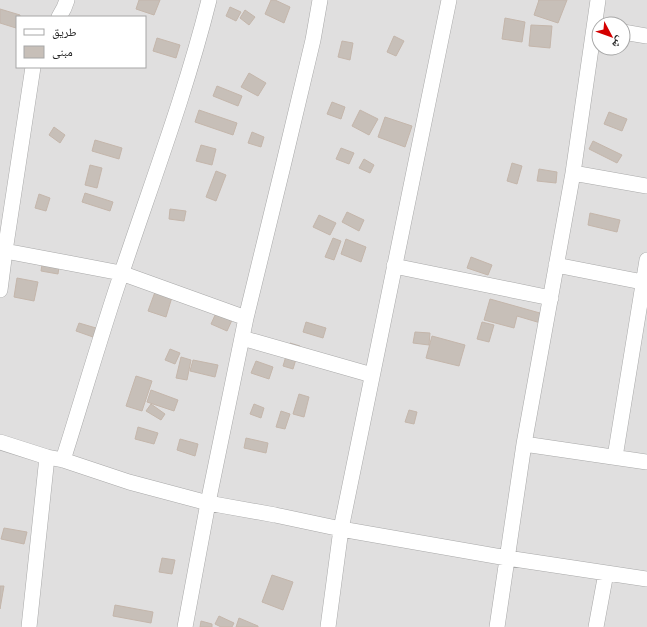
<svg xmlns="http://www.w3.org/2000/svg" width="647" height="627" viewBox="0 0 647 627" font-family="'Exo 2','Noto Naskh Arabic',sans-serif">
  <rect width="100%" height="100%" fill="#f2efe9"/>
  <path fill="#e0dfdf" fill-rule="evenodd" d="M0,0H647V627H0ZM17,17H145V67H17ZM599,24H623V48H599Z"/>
  <path fill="#c7bfb8" stroke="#c4b6ab" d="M139,0H160L154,15L136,9Z
    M271,0H275L290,7L284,23L265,14Z
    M538,0H567L558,23L534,15L539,0Z
    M230,7L241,12L236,21L226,16Z
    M0,9L20,15V17H17L16,28L0,23Z
    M245,10L255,17L249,25L240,18Z
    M505,18L525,22L522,42L502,39Z
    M531,25L552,26L550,48L529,46Z
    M394,36L404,41L396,56L387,52Z
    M157,38L180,45L176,58L153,51Z
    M342,41L353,43L350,60L338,57Z
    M249,73L266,83L258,96L241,87Z
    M217,86L242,96L238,106L213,96Z
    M332,102L345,107L341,119L327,114Z
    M199,110L237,123L233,135L195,122Z
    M360,110L378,119L369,135L352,126Z
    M609,112L627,119L622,131L604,124Z
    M385,117L412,126L405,147L378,137Z
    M54,127L65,135L60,143L49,135Z
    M252,132L264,137L261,147L248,143Z
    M95,140L122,148L119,159L92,151Z
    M593,141L622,155L617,163L589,149Z
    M201,145L216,149L212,165L196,161Z
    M341,148L354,153L349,164L336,159Z
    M364,159L374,165L370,173L359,168Z
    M512,163L522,166L517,184L507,181Z
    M90,165L102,168L97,188L85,185Z
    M539,169L557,172L556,183L537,181Z
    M216,171L226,175L216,201L206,197Z
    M85,193L113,202L110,211L82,202Z
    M39,194L50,198L46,211L35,208Z
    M170,209L186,211L184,221L169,219Z
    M347,212L364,220L359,231L342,222Z
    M590,213L620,220L617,232L588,225Z
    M319,215L336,223L330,235L313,227Z
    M333,238L341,241L334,260L325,257Z
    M346,239L366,247L361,262L341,254Z
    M471,257L492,265L488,275L467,268Z
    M43,258L60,260L58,274L41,271Z
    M17,278L38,282L34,301L14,297Z
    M155,292L172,297L166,317L148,311Z
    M490,299L547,315L544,324L517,316L514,328L484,320Z
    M216,313L232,320L227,331L211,324Z
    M306,322L326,328L323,338L303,332Z
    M482,322L494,325L489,342L477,339Z
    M79,323L96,328L93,337L76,331Z
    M415,332L430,333L429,345L413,343Z
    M432,336L465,345L459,366L426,358Z
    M290,343L300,346L293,369L283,366Z
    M170,349L180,353L175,364L165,360Z
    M181,357L191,360L187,380L176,378Z
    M193,360L218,365L215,377L190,371Z
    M256,361L273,367L269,379L251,373Z
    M136,376L152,381L142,411L126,406Z
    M151,390L178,400L174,411L147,402Z
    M299,394L309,397L304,417L293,414Z
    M151,404L165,414L161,420L146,411Z
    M254,404L264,408L261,418L250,414Z
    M409,410L417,412L414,424L405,422Z
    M281,411L290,414L285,429L276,427Z
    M138,427L158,433L154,444L135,439Z
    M246,438L268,443L266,453L244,448Z
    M180,439L198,444L195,456L177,450Z
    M4,528L27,532L24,544L1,539Z
    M162,558L175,560L172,574L159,572Z
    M272,575L293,582L283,610L262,602Z
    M0,586H4L0,609Z
    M115,605L153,612L151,623L113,616Z
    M219,616L234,623L232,627H221L215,624Z
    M239,618L258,626V627H236Z
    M201,621L212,624V627H200Z"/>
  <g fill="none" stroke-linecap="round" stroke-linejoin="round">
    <g stroke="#a9a9a9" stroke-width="16">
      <path id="minor" d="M59,17L64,8L67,0
        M623,32L647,36
        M573,173L647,186
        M5,251L121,273L246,318
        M556,265L647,283
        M394,266L551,298
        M0,290L5,251L33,67
        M242,338L372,375
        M0,442L47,457L63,460L129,482L208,503L275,515L341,529L507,558L647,579
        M524,444L647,462
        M615,457L647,260
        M63,460C83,397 101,334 122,272C152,182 186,92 209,0
        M29,627L47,457
        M185,627L208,503L246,318L284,162L313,40L320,0
        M328,627L341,529L449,0
        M497,627L524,444L573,173L598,0
        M596,627L606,573"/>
    </g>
    <use href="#minor" stroke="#fff" stroke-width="15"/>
  </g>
  <rect x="16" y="16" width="130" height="52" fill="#ffffff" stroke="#a7a7a7"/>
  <rect x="24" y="29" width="20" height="6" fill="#ffffff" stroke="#a7a7a7"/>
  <text x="52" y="36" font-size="12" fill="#222222">طريق</text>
  <rect x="24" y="46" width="20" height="12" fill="#c7bfb8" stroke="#a7a7a7"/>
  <text x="52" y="56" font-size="12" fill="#222222">مبنى</text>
  <g transform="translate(611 36) rotate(131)"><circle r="19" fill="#ffffff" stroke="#a7a7a7"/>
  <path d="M0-3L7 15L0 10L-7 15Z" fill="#d40000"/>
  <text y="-6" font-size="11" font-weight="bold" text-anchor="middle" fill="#222222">ش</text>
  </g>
</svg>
